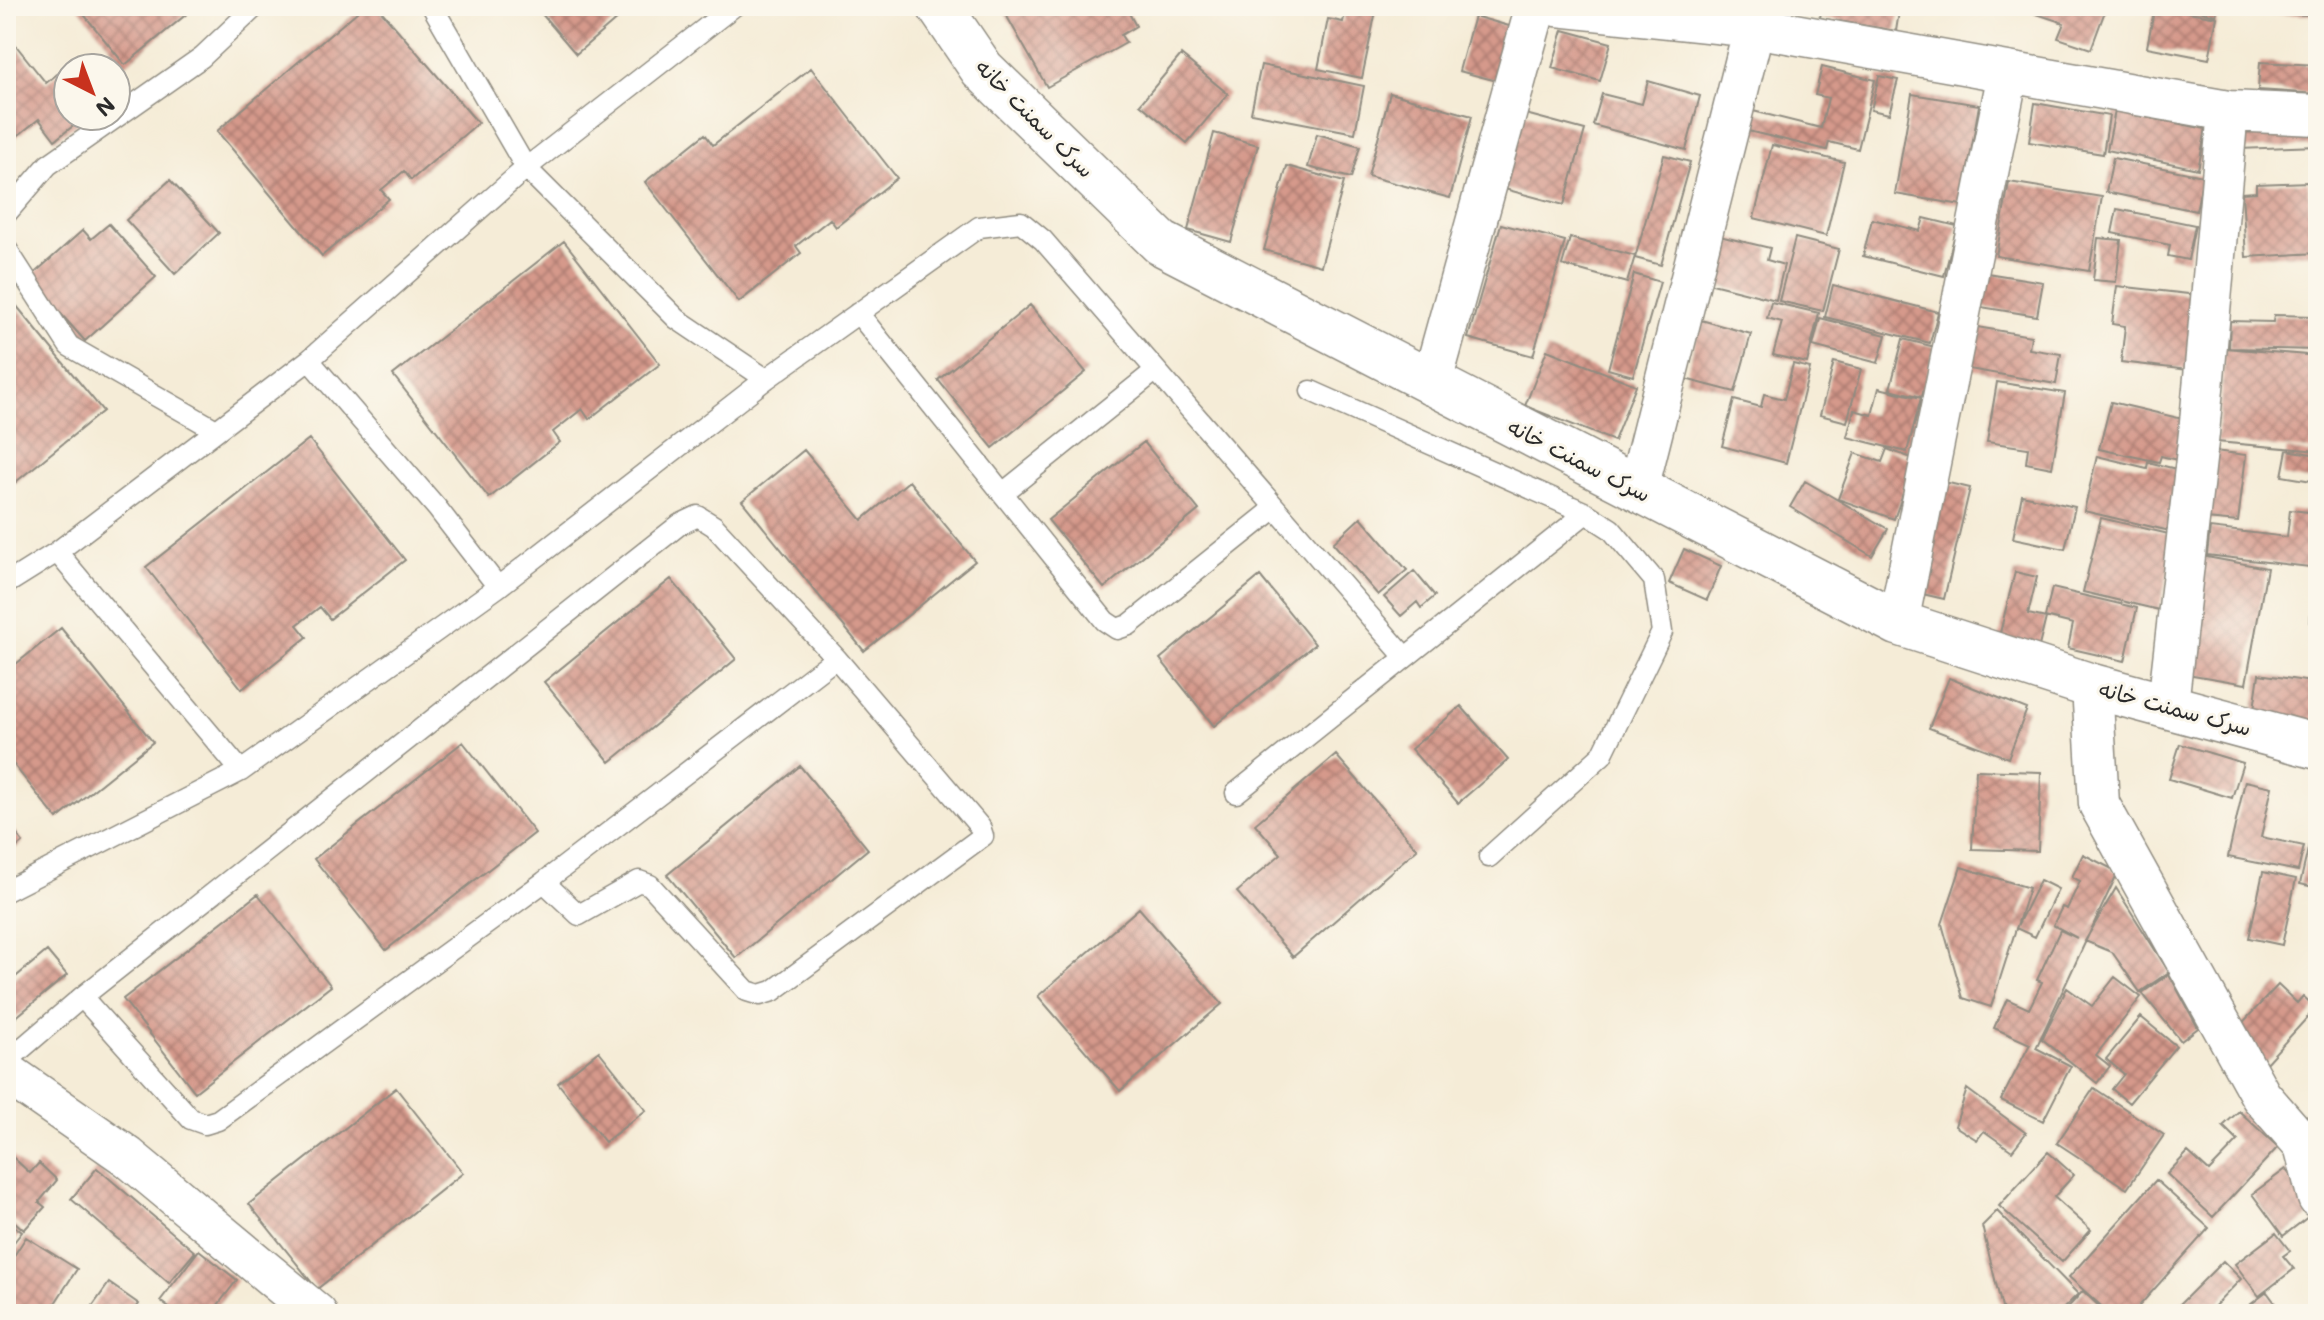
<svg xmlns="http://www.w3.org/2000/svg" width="2324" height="1320" viewBox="0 0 2324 1320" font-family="Mali,'Playpen Sans Arabic',sans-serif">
  <defs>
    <pattern id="building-cross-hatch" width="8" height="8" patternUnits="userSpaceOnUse" patternTransform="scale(2)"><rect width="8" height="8" fill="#d5998b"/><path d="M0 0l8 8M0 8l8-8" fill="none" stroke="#ad7d72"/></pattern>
  </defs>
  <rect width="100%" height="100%" fill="#fbf7ec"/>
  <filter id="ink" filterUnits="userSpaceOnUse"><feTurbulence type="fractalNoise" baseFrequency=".0125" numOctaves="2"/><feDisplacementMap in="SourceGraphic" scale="16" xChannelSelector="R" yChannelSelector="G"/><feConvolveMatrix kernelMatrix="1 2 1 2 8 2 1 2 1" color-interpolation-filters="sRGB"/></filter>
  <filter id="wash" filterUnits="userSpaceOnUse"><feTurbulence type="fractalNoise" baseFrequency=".006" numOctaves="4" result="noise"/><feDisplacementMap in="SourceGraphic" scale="32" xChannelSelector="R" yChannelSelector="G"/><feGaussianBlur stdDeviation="1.8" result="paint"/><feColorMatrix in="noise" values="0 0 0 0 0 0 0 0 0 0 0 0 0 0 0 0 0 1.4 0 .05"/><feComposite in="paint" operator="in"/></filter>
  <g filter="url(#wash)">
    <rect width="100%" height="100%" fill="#f5ecd7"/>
    <g id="blocks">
      <path fill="url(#building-cross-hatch)" d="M77,6H184L189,12L125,65Z
        M364,6H377L478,123L411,180L404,171L381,190L389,199L322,256L217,131Z
        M535,6H632L576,54Z
        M1001,6H1125L1136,26L1121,35L1126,43L1047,87Z
        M1347,6H1377L1362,78L1318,69L1328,19L1343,22Z
        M1822,6H1900L1896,31L1820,18Z
        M2026,6H2091L2105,11L2091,49L2058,38L2064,23L2025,10Z
        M2155,6L2217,17L2209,59L2147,47Z
        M2178,6H2218L2216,15Z
        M2257,6H2318V15L2257,14Z
        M1474,16L1516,28L1501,82L1459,71Z
        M1563,30L1611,43L1600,81L1552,68Z
        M14,43L46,83L76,59L84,68H68V116H86L55,140L39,119L6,145V50Z
        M1181,55L1228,94L1187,143L1140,104Z
        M2260,62L2318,65V94L2258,90Z
        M1261,65L1364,86L1355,133L1251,113Z
        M1822,67L1875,80L1858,149L1829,142L1827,150L1748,131L1753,111L1821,128L1828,98L1815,95Z
        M811,68L897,178L836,227L830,219L796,246L801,253L739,302L645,182L705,134L713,145Z
        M1879,76L1898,80L1889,114L1871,110Z
        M1648,81L1700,96L1686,150L1593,125L1602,94L1642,104Z
        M1390,93L1472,116L1450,198L1368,176Z
        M1912,94L1979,105L1962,205L1895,194Z
        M2035,103L2109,116L2103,154L2029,142Z
        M2115,111L2206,129L2198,169L2107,150Z
        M1522,113L1585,130L1564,205L1501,188Z
        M2318,120V146L2239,149V123Z
        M1214,133L1258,145L1231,242L1188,230Z
        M1317,134L1360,146L1351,178L1308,167Z
        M1772,145L1844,162L1826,236L1754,218Z
        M1664,155L1690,162L1661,265L1635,258Z
        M2113,158L2203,176L2196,211L2106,192Z
        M1287,166L1344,182L1321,266L1264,250Z
        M170,180L219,233L175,274L126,220Z
        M2009,182L2102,197L2089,271L1996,256Z
        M2308,182L2310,213H2318V253L2246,257L2242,193L2256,192V184Z
        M2117,209L2195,225L2188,260L2168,256L2170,245L2112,233Z
        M1924,218L1957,226L1944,276L1863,256L1872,219L1920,231Z
        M109,224L156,277L85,341L29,278L83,230L91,239Z
        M1501,224L1565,241L1533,356L1468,338Z
        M1715,235L1770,248L1767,260L1784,265L1776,300L1704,282Z
        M1570,238L1635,256L1627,283L1562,265Z
        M1795,238L1839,249L1823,311L1779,301Z
        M2098,238L2121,240L2116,282L2093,280Z
        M564,241L660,364L589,419L582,409L553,432L560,442L489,498L393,375Z
        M1987,273L2043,282L2037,316L1981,307Z
        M1634,274L1660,282L1633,376L1608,369Z
        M1833,285L1938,312L1930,343L1825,317Z
        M2117,286L2197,295L2188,370L2121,362L2125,326L2112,324Z
        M2315,287L2318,350L2229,348L2230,321L2273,322L2274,315L2314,316Z
        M6,293L103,411L6,490Z
        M1771,302L1819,313L1807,363L1773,355L1782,322L1767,318Z
        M1030,305L1086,372L993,448L938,380Z
        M1820,318L1886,335L1878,363L1813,346Z
        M1701,320L1751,334L1735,392L1685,379Z
        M1977,327L2031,336L2029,349L2061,354L2056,384L1969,369Z
        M1903,339L1935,347L1922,397L1890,389Z
        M2225,348L2318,356V451L2217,442Z
        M1547,350L1636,385L1614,441L1525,406Z
        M1834,362L1861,369L1847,422L1820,415Z
        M1793,364L1810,368L1786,463L1722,446L1734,400L1761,407L1764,394L1784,399Z
        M1997,382L2065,393L2052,468L2026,463L2028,448L1987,442Z
        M1879,388L1921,398L1907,452L1847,437L1854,410L1872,415Z
        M2111,402L2191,421L2181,461L2161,456L2159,462L2099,449Z
        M309,439L405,560L330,619L320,607L297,625L307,637L242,689L146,567Z
        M1144,442L1199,510L1104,588L1048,520Z
        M1887,449L1915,459L1894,519L1838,499L1855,453L1882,462Z
        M804,450L862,520L909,481L975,561L864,651L742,501Z
        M2287,450L2318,455V482L2282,476Z
        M2215,451L2246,455L2238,522L2206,519Z
        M2097,456L2147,468L2148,462L2184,471L2170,531L2084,511Z
        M1936,480L1970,488L1944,599L1910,591Z
        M1805,481L1888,529L1872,556L1790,507Z
        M2022,495L2075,507L2065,549L2013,538Z
        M2290,510L2318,513V568L2207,555L2210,528L2287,537Z
        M1361,517L1407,570L1378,595L1333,543Z
        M2101,518L2177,536L2159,610L2083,592Z
        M1684,549L1721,566L1707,600L1669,583Z
        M2201,556L2267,568L2246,684L2181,673Z
        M1414,571L1435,596L1421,608L1417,602L1401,616L1384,597Z
        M2015,572L2037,577L2028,614L2046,618L2038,650L1998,641Z
        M1260,576L1315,644L1214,726L1160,659Z
        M671,579L736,659L610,762L544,682Z
        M2312,583H2318V633L2310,632Z
        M2052,588L2137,608L2125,661L2068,648L2073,624L2045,617Z
        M61,628L153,742L57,819L6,755V672Z
        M2259,674L2318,683L2314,724L2253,716Z
        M1949,678L2027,709L2008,758L1929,728Z
        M1461,706L1508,760L1458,803L1411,749Z
        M463,742L535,833L386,950L314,859Z
        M2180,744L2243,763L2232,798L2169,779Z
        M1336,755L1417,849L1293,957L1237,892L1281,854L1255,824Z
        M800,766L868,849L736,958L667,875Z
        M1976,770L2041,772L2038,851L1972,849Z
        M2245,781L2272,787L2261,837L2304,846L2298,871L2228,857Z
        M6,821L23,842L6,856Z
        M2311,836L2318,838V888L2300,884Z
        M2083,854L2118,872L2036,1048L2071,1066L2043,1121L2001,1100L2030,1044L1994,1028L2007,999L2029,1009L2042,982L2037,980L2060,930L2077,938L2053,925L2062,907L2067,909L2080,881L2072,877Z
        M1961,867L2029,888L1991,1007L1963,998L1942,924Z
        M2263,872L2296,879L2282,945L2249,938Z
        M2040,880L2058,889L2035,937L2016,928Z
        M2116,888L2169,972L2140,992L2112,952L2085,941Z
        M258,894L331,986L195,1092L123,999Z
        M1139,908L1222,1004L1120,1091L1038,996Z
        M47,951L67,975L15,1018L6,1007V985Z
        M2169,974L2198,1028L2181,1041L2142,993Z
        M2115,977L2141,997L2096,1055L2110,1066L2097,1083L2042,1039L2067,988L2092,1006Z
        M2278,985L2297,1003L2303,996L2316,1008L2265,1064L2232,1034Z
        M2141,1017L2176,1046L2129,1103L2112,1089L2124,1074L2106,1059Z
        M599,1051L646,1110L605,1142L558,1083Z
        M396,1088L463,1173L317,1289L249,1204Z
        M2094,1088L2164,1135L2127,1189L2057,1143Z
        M1967,1089L2026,1133L2012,1151L1984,1131L1977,1140L1955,1126Z
        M2239,1111L2278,1147L2213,1217L2167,1174L2188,1152L2209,1171L2238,1141L2223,1126Z
        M6,1151L30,1173L39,1163L57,1180L39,1202L45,1207L24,1230L6,1214Z
        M2048,1152L2074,1175L2054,1197L2091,1230L2062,1262L1999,1206Z
        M97,1168L195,1252L169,1283L71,1199Z
        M2286,1169L2317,1210L2283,1236L2252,1194Z
        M2156,1180L2209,1228L2132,1314H2110L2069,1277Z
        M1997,1211L2078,1294L2058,1314H2008L2002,1308L1982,1226Z
        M6,1220L22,1232L6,1252Z
        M2276,1233L2290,1251L2283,1256L2294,1269L2259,1296L2235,1264Z
        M26,1237L77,1269L48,1314L6,1313V1268Z
        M199,1250L237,1280L211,1314H177L160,1301Z
        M2223,1261L2241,1279L2207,1314H2170Z
        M109,1283L139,1304L132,1314H87Z
        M2083,1291L2107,1314H2062Z
        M2267,1292L2281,1311L2286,1306L2292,1314H2251L2246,1308Z"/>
    </g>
  </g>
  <g filter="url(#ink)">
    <use href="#blocks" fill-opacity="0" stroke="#908c81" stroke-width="2"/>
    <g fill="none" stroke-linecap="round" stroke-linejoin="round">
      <g stroke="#908c81" stroke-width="23">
        <path id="service" d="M432,6L526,168L677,319L766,379
          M6,214L48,165L202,57L256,6
          M6,248L69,346L216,430
          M858,313L1105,621L1117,629L1129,625L1274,509
          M309,360L437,508L498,587
          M1311,391L1586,513L1611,529L1654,580L1662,632L1602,755L1489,857
          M1003,493L1155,371
          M57,552L241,771
          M6,584L57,552L309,360L526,168L734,6
          M1236,793L1586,513
          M6,891L241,771L498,587L766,379L979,227L1021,222L1043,240L1405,657
          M82,997L191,1119L205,1124L218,1120L544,882L836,658
          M6,1062L82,997L679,525L698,516L714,526L836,658L980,827L983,836L773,991L760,995L747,991L650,885L639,881L579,915L544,882"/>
      </g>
      <g stroke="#908c81" stroke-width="43">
        <path id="minor" d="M1557,6L1754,27L2228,111L2318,115
          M1431,385L1536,6
          M1638,489L1754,27
          M1898,623L2008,73
          M2092,686L2099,804L2261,1096L2318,1161
          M2168,704L2199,433L2228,111
          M6,1072L128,1157L317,1314
          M2305,1149L2318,1198"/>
      </g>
      <g stroke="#908c81" stroke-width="47">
        <path id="tertiary" d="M939,6L982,69L1161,243L1898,623L2092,686L2318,747"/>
      </g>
      <use href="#service" stroke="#fff" stroke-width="20"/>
      <use href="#minor" stroke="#fff" stroke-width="40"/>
      <use href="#tertiary" stroke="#fff" stroke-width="44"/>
    </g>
  </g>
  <g text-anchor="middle" stroke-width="6" stroke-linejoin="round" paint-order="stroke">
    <g font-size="22" fill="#2b2b2b" stroke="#fbf7ec">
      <text transform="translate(1035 118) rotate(45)" y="8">سرک سمنت خانه</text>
      <text transform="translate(1579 460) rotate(27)" y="8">سرک سمنت خانه</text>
      <text transform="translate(2175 708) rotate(15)" y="8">سرک سمنت خانه</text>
    </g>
  </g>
  <rect width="2324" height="1320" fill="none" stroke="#fbf7ec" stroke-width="32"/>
  <g transform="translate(92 92) rotate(138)"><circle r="38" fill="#fbf7ec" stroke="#a8a59f" stroke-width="2"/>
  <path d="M0-6L14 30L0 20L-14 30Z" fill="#c8321e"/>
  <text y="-12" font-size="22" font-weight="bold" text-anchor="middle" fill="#2b2b2b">N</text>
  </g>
</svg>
